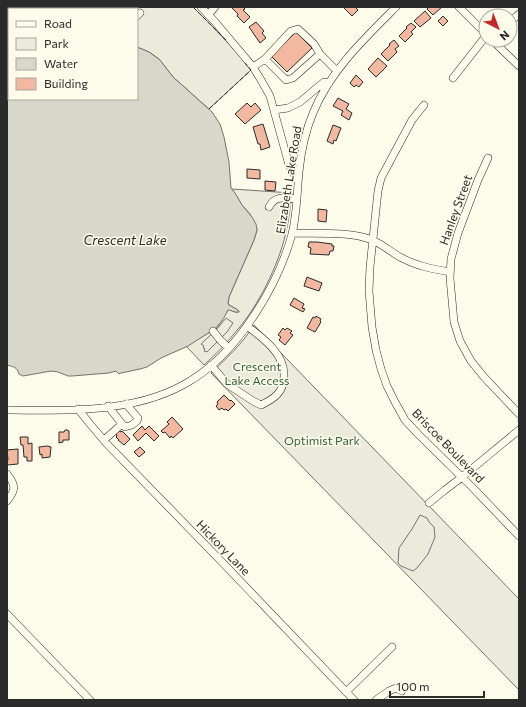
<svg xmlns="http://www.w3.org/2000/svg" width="526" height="707" viewBox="0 0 526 707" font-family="Commissioner,sans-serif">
  <rect width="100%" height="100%" fill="#fdfbea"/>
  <path fill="#ecebdb" stroke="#74746e" d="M93,7H193C214,28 233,47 251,70L209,109L173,77L160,60L155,56L149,52L137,47V9H95Z
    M232,189L292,193C290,208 289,222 285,236C278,266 258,306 238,329C228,342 216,354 204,365L186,346L217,328L228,310L229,309L235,312H239L238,310L231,306L228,304L229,297L254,240L257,230L250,214L242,205Z
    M254,325L519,599V690L211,373C227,358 243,343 254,325Z"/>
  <path fill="#eceadb" stroke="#74746e" d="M226,318L233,323L227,332L207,352L204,351L205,349L203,348L204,346L201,344L216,330Z
    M420,515L427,518L429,522L434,527L435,537L428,554L417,568L413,571L401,566L398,563L399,548L412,529Z"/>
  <path fill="#d8d7c9" stroke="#74746e" d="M7,7H93L95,9H9V99H137V47L149,52L160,60L173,77L212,112L220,124L224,137L229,162L231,188L235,193L242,205L252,217L256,224L257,230L254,240L229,297L228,304C231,307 236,308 239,311V312H235L229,310H228C224,318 220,325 213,330L188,346L161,358L147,367L140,369L121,373L119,374L116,371L109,373L72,376H68L58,372L51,371L23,376L19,374C17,367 14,367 7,365Z"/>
  <path fill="#f2b8a0" stroke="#2b2b2b" d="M233,7H243L245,9L243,10L250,17L244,23L237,16L238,14L232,8Z
    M343,7H355L358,10L352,16Z
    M429,7H442L433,15L427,9Z
    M425,11L431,18L420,27L414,21Z
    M443,16L448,21L443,26L438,21Z
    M256,22L264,31L262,33L266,38L260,43L249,27Z
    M411,23L416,27L411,32L413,34L405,42L399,36L407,28L406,27Z
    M296,32L312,48L287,72L271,56Z
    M394,40L399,46L395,49L397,52L388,61L381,54L390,45L389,44Z
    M378,58L387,66L376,77L368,69Z
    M356,75L363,82L359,87L356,85L354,87L350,83Z
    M338,98L349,104L346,109L352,113L349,120L341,115L343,111L333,106Z
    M247,103L251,107L255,103L261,110L245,124L235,114Z
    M263,124L270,147L261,150L260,144H258L253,127Z
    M333,125L341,128L336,141L334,140L333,144L327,141Z
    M247,169L260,170V179L247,178Z
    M265,181L276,182L275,191L265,190Z
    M318,209L327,210L326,222L318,221Z
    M309,242H317L332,244V246H334L333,251H330L329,255L310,254L311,248L308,247Z
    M307,277L322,283L319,291L304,286Z
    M294,298L304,304L302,308L305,309L303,312L290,305Z
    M316,316L321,319L320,321L321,322L315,332L307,328L313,317L315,318Z
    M283,328L285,330L287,328L292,331L290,333L293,335L285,345L279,340L281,337L278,335Z
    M224,395L230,401L231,400L235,404L228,411L226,409L224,410L222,408L219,410L216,406L218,404L217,402Z
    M172,417L183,429L173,438L171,436L170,438L165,432L163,433L161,431L169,424L167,422Z
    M142,426L145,430L149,426L159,436L154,441L146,433L138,441L133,435Z
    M65,430H67L69,431V440H63V442L59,443V432H64Z
    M119,431L121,432L122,431L130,439L124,445L118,440H119L116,437L117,436L116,434Z
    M20,437H28V444L32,443V461H27V457H24L23,445H21Z
    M47,446L51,447L50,457L42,458V454L40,455L39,447Z
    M140,447L145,452L139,457L134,452Z
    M18,449V464L7,465V460H8L7,450Z"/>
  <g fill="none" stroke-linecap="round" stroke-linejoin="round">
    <g stroke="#2b2b2b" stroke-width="8">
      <path id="minor" d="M114,7L116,9
        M201,7L216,23L253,67L261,80L270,96L289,165L298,181
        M459,7L486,34
        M208,15L215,7
        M137,16L140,13
        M510,22L519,14
        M492,40L519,66
        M265,59L291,31L298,29L314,44L320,54
        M253,67L265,59L286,80L293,78L320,54L337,71
        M453,78L486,36
        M424,105L412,120L381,178L378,191L370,267L369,291L372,327L376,350L381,369L387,386L395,402L405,420L418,434L472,487L519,536
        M274,110L288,108L300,102L324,82L329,83
        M488,158L478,180L458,233L451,259L450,278L454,322L460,341L471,361L484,377L519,414
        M269,207C275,195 286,198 297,199
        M292,233C316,234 349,231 372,240C382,244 391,252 400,257C416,266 433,269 450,272
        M213,331L221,341L229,348
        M211,365L227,384L253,401L261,405C274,399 284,392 284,376C285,354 263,338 247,326
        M108,406L122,424
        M78,409L90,424L107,444L221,561L354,700
        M7,410C64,411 132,413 183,385C213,369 237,342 255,314C271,290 284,263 292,234C297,214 297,192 299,172C301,152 305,132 313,113C330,71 364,39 396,7
        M104,440L122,424L125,427L132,425L137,421L138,418L126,404
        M7,474C16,485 16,490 7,501
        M429,503L445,490L462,477L519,430
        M7,614L90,700
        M346,692L392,647
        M376,700L389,691L396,688L402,691"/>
    </g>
    <use href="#minor" stroke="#fdfbea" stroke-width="7"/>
    <path stroke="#2b2b2b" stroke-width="1" stroke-dasharray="5 2" stroke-linecap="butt" d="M193,7L226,40
      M209,109L251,70L245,63"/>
  </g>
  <g text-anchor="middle" stroke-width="3" stroke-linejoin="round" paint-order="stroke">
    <g font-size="12" fill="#2b2b2b" stroke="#fdfbea">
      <text transform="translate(289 180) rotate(-81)" y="4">Elizabeth Lake Road</text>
      <text transform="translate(456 210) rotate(-70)" y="4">Hanley Street</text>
      <text transform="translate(448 446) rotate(46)" y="4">Briscoe Boulevard</text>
      <text transform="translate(223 548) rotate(46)" y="4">Hickory Lane</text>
    </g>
    <g font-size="12" fill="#34623c" stroke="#fdfbea">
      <text x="257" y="371">Crescent<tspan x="257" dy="14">Lake Access</tspan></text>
      <text x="322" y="445">Optimist Park</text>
    </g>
    <g font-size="13" font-style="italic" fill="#2b2b2b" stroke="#fdfbea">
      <text x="125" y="245">Crescent Lake</text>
    </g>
  </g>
  <rect width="526" height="707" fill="none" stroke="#2b2b2b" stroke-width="16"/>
  <rect x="8" y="8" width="130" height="92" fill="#fdfbea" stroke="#a9a89e"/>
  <rect x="16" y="21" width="20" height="6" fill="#fdfbea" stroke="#a9a89e"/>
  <text x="44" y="28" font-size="12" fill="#2b2b2b">Road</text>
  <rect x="16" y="38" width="20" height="12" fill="#ecebdb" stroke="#a9a89e"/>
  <text x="44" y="48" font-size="12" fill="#2b2b2b">Park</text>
  <rect x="16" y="58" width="20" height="12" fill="#d8d7c9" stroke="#a9a89e"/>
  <text x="44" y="68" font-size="12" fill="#2b2b2b">Water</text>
  <rect x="16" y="78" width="20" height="12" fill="#f2b8a0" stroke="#a9a89e"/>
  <text x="44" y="88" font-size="12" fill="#2b2b2b">Building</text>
  <g transform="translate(498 28) rotate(138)"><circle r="19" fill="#fdfbea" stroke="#a9a89e"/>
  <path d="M0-3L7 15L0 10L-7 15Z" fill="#c62828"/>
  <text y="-6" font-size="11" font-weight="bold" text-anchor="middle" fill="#2b2b2b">N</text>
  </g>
  <path d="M390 691v6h94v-6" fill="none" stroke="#2b2b2b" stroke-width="2"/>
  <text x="396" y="691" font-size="12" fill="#2b2b2b" stroke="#fdfbea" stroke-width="3" paint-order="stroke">100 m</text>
</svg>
